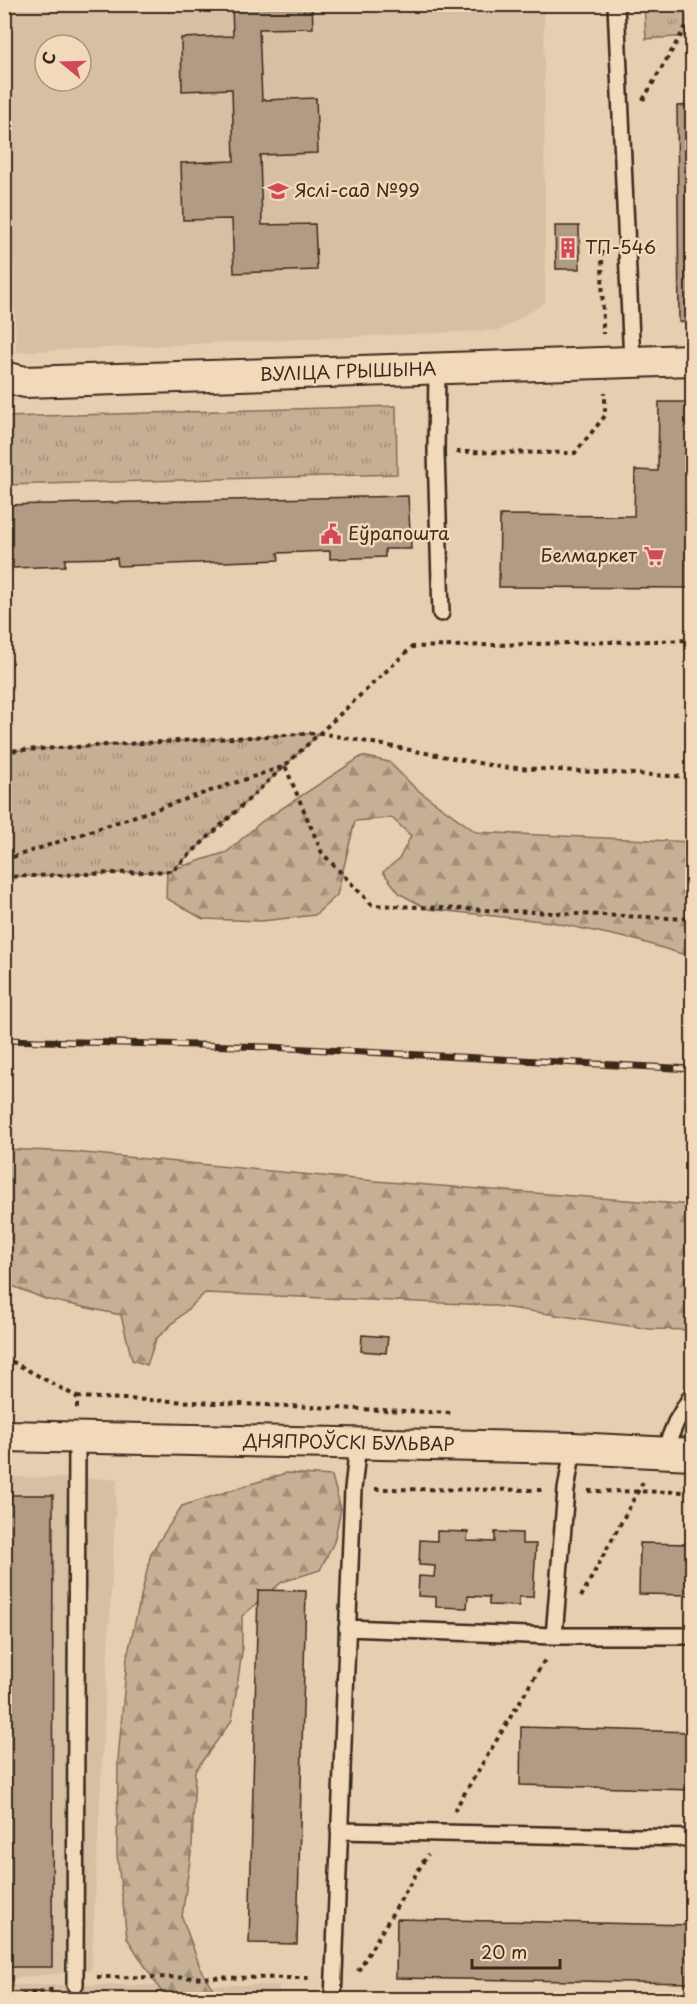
<svg xmlns="http://www.w3.org/2000/svg" width="697" height="2004" viewBox="0 0 697 2004" font-family="'Playpen Sans',sans-serif">
  <defs>
    <pattern id="forest-firs" width="22" height="20" patternUnits="userSpaceOnUse" patternTransform="scale(1.5)"><rect width="22" height="20" fill="#c6b095"/><path d="M5 1l3.5 6h-7zM16 11l3.5 6h-7z" fill="#a28f79"/></pattern>
    <pattern id="park-tufts" width="24" height="20" patternUnits="userSpaceOnUse" patternTransform="scale(1.5)"><rect width="24" height="20" fill="#c6b095"/><path d="M3 7l-1-3M5 7V3M7 7l1-3M15 17l-1-3M17 17v-4M19 17l1-3" fill="none" stroke="#a28f79"/></pattern>
  </defs>
  <rect width="100%" height="100%" fill="#e6ceb0"/>
  <filter id="ink" filterUnits="userSpaceOnUse"><feTurbulence type="fractalNoise" baseFrequency=".0167" numOctaves="2"/><feDisplacementMap in="SourceGraphic" scale="12" xChannelSelector="R" yChannelSelector="G"/><feConvolveMatrix kernelMatrix="1 2 1 2 8 2 1 2 1" color-interpolation-filters="sRGB"/></filter>
  <g filter="url(#ink)">
    <path fill="#d6bfa2" fill-rule="evenodd" d="M6,5H544L545,302L501,330L16,352ZM45,45H81V81H45Z
      M5,1477L117,1479L91,1970L5,1979Z
      M5,1985H279V1999L5,2000Z"/>
    <path fill="url(#forest-firs)" stroke="#806d5a" stroke-width="1.5" d="M362,756L389,762L415,788L476,832L692,842V957L636,940L551,922L428,909L400,894L383,872L399,859L411,836L392,818L355,821L337,895L315,915L262,921L203,919L166,898L167,871L227,852L261,822Z
      M5,1149L74,1152L375,1181L692,1205V1330L650,1329L489,1305L205,1293L156,1339L147,1365L132,1360L121,1315L45,1299L5,1283Z
      M286,1473L332,1476L341,1509L334,1542L320,1570L282,1582L242,1616V1652L232,1720L195,1771L192,1846L182,1917L201,1970L219,1999H166L127,1938L117,1854L118,1760L127,1657L151,1553L182,1506Z"/>
    <path fill="url(#park-tufts)" stroke="#806d5a" stroke-width="1.5" d="M644,5H692V36L646,39Z
      M396,406L397,474L6,485L5,417Z
      M320,733L172,871L5,877V751Z"/>
    <path fill="#b19b83" stroke="#3b2a1e" stroke-width="1.5" d="M232,4H312L313,28L259,29L262,100L316,98L318,153L260,155L262,225L315,224L317,270L234,273L232,219L183,220L181,163L234,161L232,89L182,91L181,38L233,36Z
      M692,105V322H679L677,106Z
      M555,226H579L580,269H556Z
      M659,402H692V588L499,587L500,515L634,516L635,470L658,471Z
      M408,496L411,549H385V557L330,559V551L278,553L279,560L118,566L117,558L65,559V566L13,568V560H4V505Z
      M362,1335L388,1337L386,1353L361,1351Z
      M4,1495H53L52,1967H4Z
      M437,1531L468,1532L467,1541L495,1542V1532L522,1533V1544H536L533,1597H519V1606L489,1605V1597L468,1596L467,1608L436,1607V1597L418,1596L419,1576L434,1577L435,1566L419,1565L420,1540L437,1541Z
      M640,1543L692,1544V1595L639,1594Z
      M258,1590L306,1591L297,1944L249,1943Z
      M521,1727L692,1732V1790L520,1785Z
      M397,1919L692,1925V1983L396,1978Z"/>
    <g fill="none" stroke-linecap="round" stroke-linejoin="round">
      <g stroke="#3b2a1e" stroke-width="20">
        <path id="service" d="M616,4L632,362
          M437,369L436,452L441,613
          M663,1454L676,1422L692,1395
          M347,1628L554,1636H692
          M554,1636L566,1490L573,1448
          M339,1831L692,1838
          M75,1985L77,1437
          M333,2000L353,1489L358,1444"/>
      </g>
      <g stroke="#3b2a1e" stroke-width="34">
        <path id="minor" d="M4,377L25,382L692,360
          M4,1436L573,1448L692,1454"/>
      </g>
      <path stroke="#3b2a1e" stroke-width="4" stroke-dasharray="4.5 4.5" stroke-linecap="butt" d="M643,100L692,16
        M602,251L603,334
        M456,452L575,453L605,416V392
        M4,751L320,733L500,767L692,777
        M4,860L285,766L322,853L372,905L692,919
        M4,877L172,871L412,647L692,640
        M4,1357L77,1397V1410
        M77,1397L453,1413
        M375,1489L544,1490
        M588,1491L692,1492
        M581,1597L644,1480
        M454,1811L546,1658
        M358,1971L428,1854
        M97,1977L311,1978
        M4,1999L55,1989"/>
      <use href="#service" stroke="#f1d9b9" stroke-width="15"/>
      <use href="#minor" stroke="#f1d9b9" stroke-width="30"/>
      <g stroke="#3b2a1e" stroke-width="7">
        <path id="rail" d="M4,1040L269,1047L692,1069"/>
      </g>
      <use href="#rail" stroke="#f1d9b9" stroke-width="4.5" stroke-dasharray="14" stroke-linecap="butt"/>
    </g>
  </g>
  <defs>
    <g id="school-bare" transform="scale(1.62)"><path d="M0-5L7-2L0 1L-7-2ZM-4 1L0 2.5L4 1V4Q0 6-4 4Z" fill="#d1495b" stroke="#f1d9b9" stroke-width="2.5" paint-order="stroke"/></g>
    <g id="building-bare" transform="scale(1.62)"><path d="M-4-6H4V6H1V3H-1V6H-4ZM-2.5-4.3h1.7v1.8h-1.7ZM.8-4.3h1.7v1.8H.8ZM-2.5-1h1.7V.8h-1.7ZM.8-1h1.7V.8H.8Z" fill="#d1495b" stroke="#f1d9b9" stroke-width="2.5" paint-order="stroke"/></g>
    <g id="civic-bare" transform="scale(1.62)"><path d="M-.6-6.5H3V-4.5H.6V-3L4-1V1h2V6H-6V1h2V-1L-.6-3ZM-1.2 2.5V6h2.4V2.5Z" fill="#d1495b" stroke="#f1d9b9" stroke-width="2.5" paint-order="stroke"/></g>
    <g id="supermarket-bare" transform="scale(1.62)"><path d="M-6-5.5h2.5l.6 2H6L4.5 2H-2.5L-4.4-4H-6ZM-1.5 3.2a1.3 1.3 0 1 0 .1 0ZM3 3.2a1.3 1.3 0 1 0 .1 0Z" fill="#d1495b" stroke="#f1d9b9" stroke-width="2.5" paint-order="stroke"/></g>
  </defs>
  <g fill-rule="evenodd">
    <use href="#school-bare" x="278" y="191"/>
    <use href="#building-bare" x="568" y="248"/>
    <use href="#civic-bare" x="331" y="534"/>
    <use href="#supermarket-bare" x="654" y="556"/>
  </g>
  <g text-anchor="middle" stroke-width="5" stroke-linejoin="round" paint-order="stroke">
    <g font-size="18" fill="#3b2a1e" stroke="#f1d9b9" text-anchor="start">
      <text x="295" y="197">Яслі-сад №99</text>
      <text x="585" y="254">ТП-546</text>
      <text x="348" y="540">Еўрапошта</text>
      <text x="637" y="562" text-anchor="end">Белмаркет</text>
    </g>
    <g font-size="18" fill="#3b2a1e" stroke="#f1d9b9">
      <text transform="translate(348 372) rotate(-2)" y="6">ВУЛІЦА ГРЫШЫНА</text>
      <text transform="translate(349 1443) rotate(1)" y="6">ДНЯПРОЎСКІ БУЛЬВАР</text>
    </g>
  </g>
  <rect width="697" height="2004" fill="none" stroke="#f1d9b9" stroke-width="24"/>
  <rect x="12" y="12" width="673" height="1980" fill="none" stroke="#3b2a1e" stroke-width="2" filter="url(#ink)"/>
  <g transform="translate(63 63) rotate(289)"><circle r="28" fill="#f1d9b9" stroke="#a8937b" stroke-width="1.5"/>
  <path d="M0-4.5L10 22L0 15L-10 22Z" fill="#d1495b"/>
  <text y="-9" font-size="16" font-weight="bold" text-anchor="middle" fill="#3b2a1e">С</text>
  </g>
  <path d="M472 1959v9h88v-9" fill="none" stroke="#3b2a1e" stroke-width="3"/>
  <text x="481" y="1959" font-size="18" fill="#3b2a1e" stroke="#f1d9b9" stroke-width="4.5" paint-order="stroke">20 m</text>
</svg>
